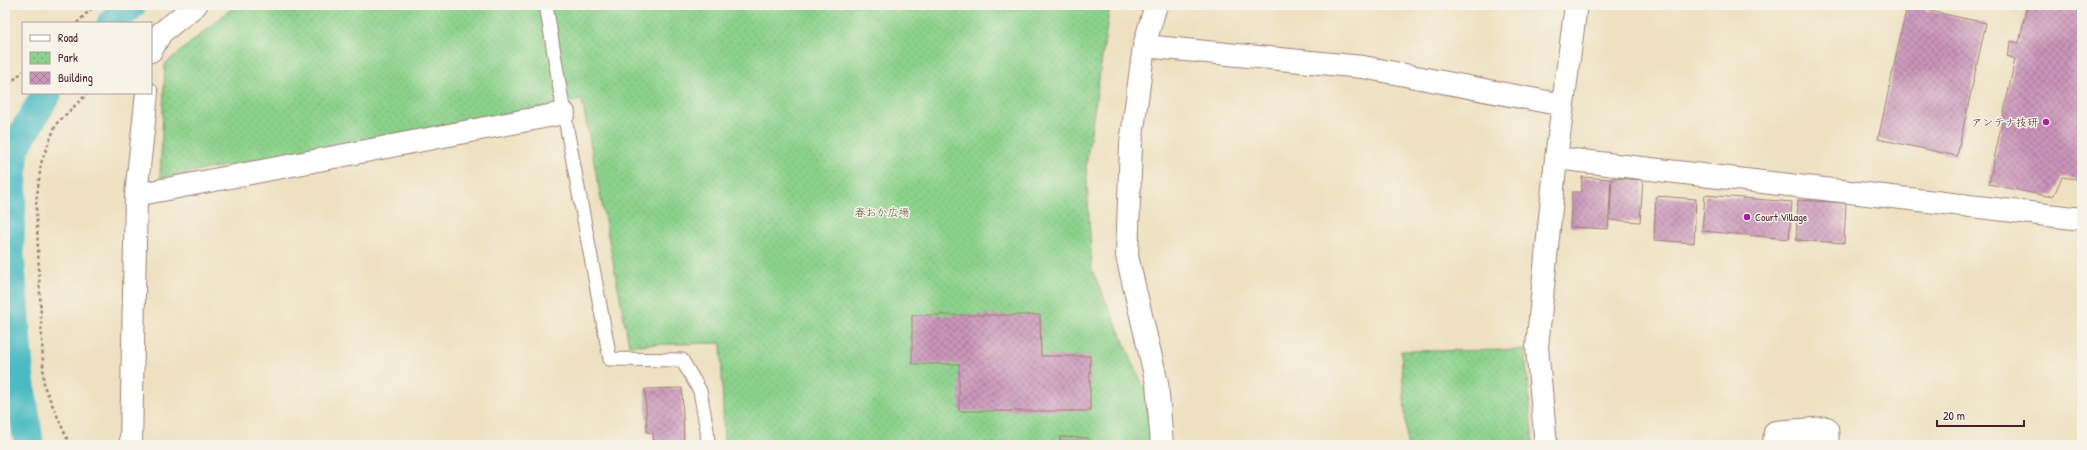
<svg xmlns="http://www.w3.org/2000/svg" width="2087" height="450" viewBox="0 0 2087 450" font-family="'Patrick Hand','Klee One',sans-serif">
  <defs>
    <pattern id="grass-tufts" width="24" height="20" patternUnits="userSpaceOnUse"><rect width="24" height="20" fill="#8bd18b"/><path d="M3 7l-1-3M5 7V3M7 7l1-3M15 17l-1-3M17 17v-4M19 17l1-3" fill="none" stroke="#79b378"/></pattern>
    <pattern id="park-dots" width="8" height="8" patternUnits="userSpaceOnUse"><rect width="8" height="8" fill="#8bd18b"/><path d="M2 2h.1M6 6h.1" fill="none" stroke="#79b378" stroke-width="1.8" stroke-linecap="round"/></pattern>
    <pattern id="building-cross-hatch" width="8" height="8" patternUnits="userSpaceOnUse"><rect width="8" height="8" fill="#ca95ba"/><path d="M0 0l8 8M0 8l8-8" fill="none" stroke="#a67997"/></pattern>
  </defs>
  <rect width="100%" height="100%" fill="#f7f3e8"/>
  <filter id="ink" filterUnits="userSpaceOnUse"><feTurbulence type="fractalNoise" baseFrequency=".025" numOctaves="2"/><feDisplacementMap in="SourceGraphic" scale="8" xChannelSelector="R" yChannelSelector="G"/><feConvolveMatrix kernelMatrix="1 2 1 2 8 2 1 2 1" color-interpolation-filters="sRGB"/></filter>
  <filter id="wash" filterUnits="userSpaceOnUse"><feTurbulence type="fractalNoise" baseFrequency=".012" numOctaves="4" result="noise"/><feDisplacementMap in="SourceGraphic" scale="16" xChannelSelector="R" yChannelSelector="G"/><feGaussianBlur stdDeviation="0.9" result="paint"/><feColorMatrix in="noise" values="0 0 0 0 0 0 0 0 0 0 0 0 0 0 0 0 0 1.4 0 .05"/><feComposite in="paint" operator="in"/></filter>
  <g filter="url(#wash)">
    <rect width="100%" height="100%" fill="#eee1c1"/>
    <path fill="url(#grass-tufts)" stroke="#6a785b" d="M1809,436L1820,445H1787L1793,438Z"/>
    <path fill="url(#park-dots)" stroke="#6a785b" d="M236,5H1110L1086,165L1092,270L1145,390L1152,445H724L721,343L629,345L582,100L160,178L165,64Z
      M1525,350L1533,445H1407L1401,351Z"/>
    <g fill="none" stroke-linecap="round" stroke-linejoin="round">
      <path stroke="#4cbbc3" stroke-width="30" d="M112,23L131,5
        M29,445L19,375L9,248L14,149L47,93"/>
    </g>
    <g id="blocks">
      <path fill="url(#building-cross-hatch)" d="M2027,5H2082V180L2062,177L2054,195L2046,196L1989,184L2015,59L2007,56L2011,41L2019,43Z
        M1907,6L1986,23L1957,156L1878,139Z
        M1582,177L1611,179L1608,229L1570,227L1572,192H1581Z
        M1612,178L1643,180L1640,222L1610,220Z
        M1705,195L1792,202L1789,239L1702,231Z
        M1656,196L1696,199L1694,243L1654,240Z
        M1798,200L1846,203L1844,243L1796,240Z
        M912,315H1040L1041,356H1090V411H959V364H912Z
        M682,388L684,445H654L653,433L647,432L645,389Z
        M1060,437L1088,438V445H1060Z"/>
    </g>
  </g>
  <g filter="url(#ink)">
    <use href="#blocks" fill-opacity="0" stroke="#9c8076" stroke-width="1"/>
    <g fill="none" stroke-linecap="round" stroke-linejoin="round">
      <g stroke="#9c8076" stroke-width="15">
        <path id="service" d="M546,5L564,113L610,359L682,360L700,391L707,430L708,445"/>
      </g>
      <g stroke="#9c8076" stroke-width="24">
        <path id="minor" d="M1156,5L1144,46L1131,144L1127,256L1157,383L1162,445
          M1144,46L1363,67L1563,105
          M151,51L161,33L196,5
          M1556,158L2082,219
          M136,195L564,113
          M131,445L136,195L147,93
          M1546,445L1537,347L1556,158L1576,5
          M1774,445L1775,432L1827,428L1828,445"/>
      </g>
      <path stroke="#9c8076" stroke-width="2.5" stroke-dasharray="3 3" stroke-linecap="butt" d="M77,23L95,5
        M5,88L23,71
        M70,445L44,386L36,204L41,163L56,124L88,93"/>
      <use href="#service" stroke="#fff" stroke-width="13"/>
      <use href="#minor" stroke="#fff" stroke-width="22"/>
    </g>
  </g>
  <g fill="#b5179e" stroke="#f7f3e8" stroke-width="1.5">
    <circle cx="2046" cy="122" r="4"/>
    <circle cx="1747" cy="217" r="4"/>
  </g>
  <g text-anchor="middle" stroke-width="3" stroke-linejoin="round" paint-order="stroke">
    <g font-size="11" fill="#4a1f2b" stroke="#f7f3e8" text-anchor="end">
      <text x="2038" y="126">アンテナ技研</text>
      <text x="1755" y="221" text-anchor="start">Court Village</text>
    </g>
    <g font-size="11" fill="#5e5448" stroke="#f7f3e8">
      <text x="882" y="216">春おか広場</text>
    </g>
  </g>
  <rect width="2087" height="450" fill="none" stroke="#f7f3e8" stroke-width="20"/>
  <rect x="22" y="22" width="130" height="72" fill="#f7f3e8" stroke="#b29e9c"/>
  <rect x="30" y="35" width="20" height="6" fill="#ffffff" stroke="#b29e9c"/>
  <text x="58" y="42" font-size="12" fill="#4a1f2b">Road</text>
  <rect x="30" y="52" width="20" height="12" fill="url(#park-dots)" stroke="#b29e9c"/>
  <text x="58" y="62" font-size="12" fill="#4a1f2b">Park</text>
  <rect x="30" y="72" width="20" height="12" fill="url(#building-cross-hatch)" stroke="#b29e9c"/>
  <text x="58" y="82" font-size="12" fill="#4a1f2b">Building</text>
  <path d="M1937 420v6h87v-6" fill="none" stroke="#4a1f2b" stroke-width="2"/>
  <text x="1943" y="420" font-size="12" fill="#4a1f2b" stroke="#f7f3e8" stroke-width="3" paint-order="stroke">20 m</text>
</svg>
